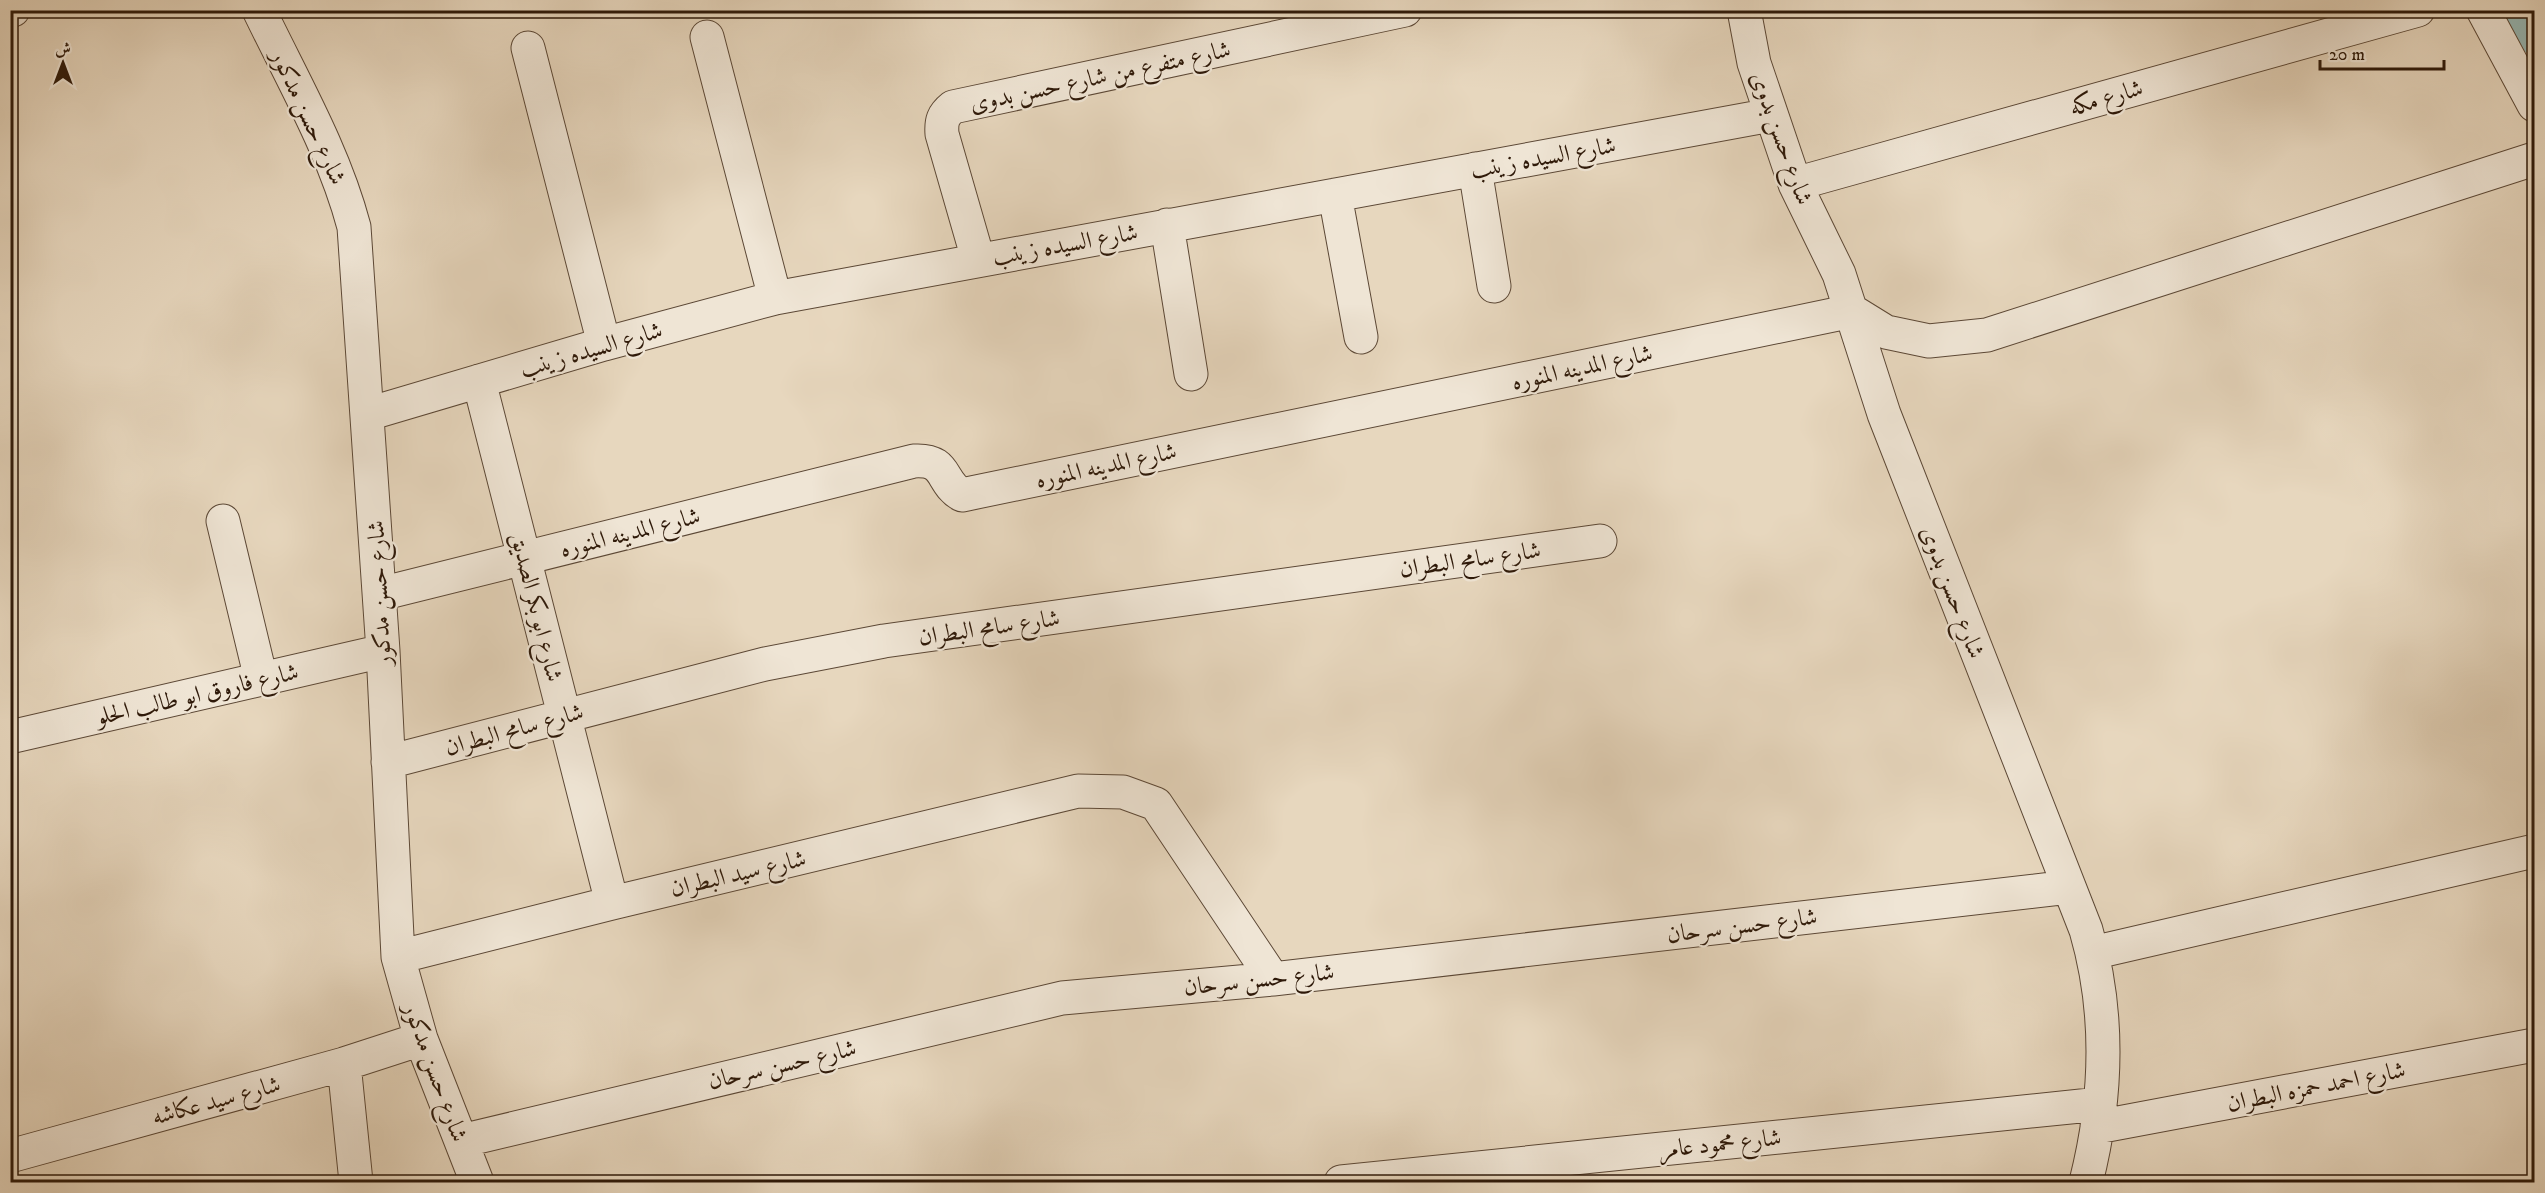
<svg xmlns="http://www.w3.org/2000/svg" width="2545" height="1193" viewBox="0 0 2545 1193" font-family="'IM FELL DW Pica',Amiri,serif">
  <rect width="100%" height="100%" fill="#e7d7be"/>
  <filter id="stains"><feTurbulence type="fractalNoise" baseFrequency=".00333" numOctaves="4"/><feColorMatrix values="0 0 0 0 .2 0 0 0 0 .09 0 0 0 0 .02 0 0 0 .5 -.17"/></filter>
  <radialGradient id="worn" r=".72"><stop offset=".6" stop-color="#630" stop-opacity="0"/><stop offset="1" stop-color="#630" stop-opacity=".3"/></radialGradient>
  <g fill="none" stroke-linecap="round" stroke-linejoin="round">
    <path stroke="#97b9b6" stroke-width="44" d="M2523,10L2534,32"/>
    <g stroke="#5c4836" stroke-width="35">
      <path id="minor" d="M259,10C293,81 334,151 354,227L383,651L398,957L421,1039L477,1182
        M1744,10L1754,63L1795,184L1839,274L1884,414L2086,930C2110,1013 2107,1099 2086,1182
        M2483,10L2534,105
        M10,11L13,10
        M707,37L775,298
        M528,48L604,344
        M1475,169L1494,286
        M1795,184L2418,10
        M1335,195L1361,337
        M1167,225L1191,374
        M978,259L942,134C941,121 943,115 953,107L1405,10
        M479,381L612,903
        M368,414L604,344L775,298L1771,115
        M223,521L261,679
        M380,594L914,461C949,459 939,482 962,495L1852,311L1886,332L1929,341L1987,335L2534,159
        M10,737L383,651
        M388,762L765,664L884,641L1600,541
        M2092,953L2534,851
        M398,957L612,903L1078,791L1123,792L1156,804L1273,979
        M344,1064L356,1182
        M2097,1127L2534,1045
        M461,1141L1062,998L1273,979L2069,887
        M10,1156L344,1064L421,1039
        M1341,1182L2100,1104"/>
    </g>
    <use href="#minor" stroke="#efe5d5" stroke-width="33"/>
  </g>
  <g text-anchor="middle" stroke-width="4.5" stroke-linejoin="round" paint-order="stroke">
    <g font-size="24" fill="#2e1909" stroke="#efe5d5">
      <text transform="translate(1100 76) rotate(-12)" y="8">شارع متفرع من شارع حسن بدوى</text>
      <text transform="translate(2106 97) rotate(-16)" y="8">شارع مكه</text>
      <text transform="translate(309 117) rotate(65)" y="8">شارع حسن مدكور</text>
      <text transform="translate(1782 138) rotate(70)" y="8">شارع حسن بدوى</text>
      <text transform="translate(1543 157) rotate(-10)" y="8">شارع السيده زينب</text>
      <text transform="translate(1065 244) rotate(-10)" y="8">شارع السيده زينب</text>
      <text transform="translate(591 349) rotate(-16)" y="8">شارع السيده زينب</text>
      <text transform="translate(1582 367) rotate(-12)" y="8">شارع المدينه المنوره</text>
      <text transform="translate(1106 465) rotate(-12)" y="8">شارع المدينه المنوره</text>
      <text transform="translate(630 532) rotate(-14)" y="8">شارع المدينه المنوره</text>
      <text transform="translate(1470 559) rotate(-8)" y="8">شارع سامح البطران</text>
      <text transform="translate(1953 592) rotate(69)" y="8">شارع حسن بدوى</text>
      <text transform="translate(379 593) rotate(-93)" y="8">شارع حسن مدكور</text>
      <text transform="translate(537 607) rotate(76)" y="8">شارع ابو بكر الصديق</text>
      <text transform="translate(989 627) rotate(-8)" y="8">شارع سامح البطران</text>
      <text transform="translate(197 694) rotate(-13)" y="8">شارع فاروق ابو طالب الحلو</text>
      <text transform="translate(514 729) rotate(-15)" y="8">شارع سامح البطران</text>
      <text transform="translate(738 873) rotate(-13)" y="8">شارع سيد البطران</text>
      <text transform="translate(1742 925) rotate(-7)" y="8">شارع حسن سرحان</text>
      <text transform="translate(1259 979) rotate(-6)" y="8">شارع حسن سرحان</text>
      <text transform="translate(782 1064) rotate(-13)" y="8">شارع حسن سرحان</text>
      <text transform="translate(436 1072) rotate(70)" y="8">شارع حسن مدكور</text>
      <text transform="translate(2316 1086) rotate(-11)" y="8">شارع احمد حمزه البطران</text>
      <text transform="translate(216 1100) rotate(-15)" y="8">شارع سيد عكاشه</text>
      <text transform="translate(1720 1143) rotate(-6)" y="8">شارع محمود عامر</text>
    </g>
  </g>
  <rect width="2545" height="1193" fill="none" stroke="#e7d7be" stroke-width="36"/>
  <rect x="12" y="12" width="2521" height="1169" fill="none" stroke="#2e1909" stroke-width="3"/>
  <rect x="18" y="18" width="2509" height="1157" fill="none" stroke="#2e1909" stroke-width="1.5"/>
  <g transform="translate(63 63)" stroke="#efe5d5" stroke-width="4.5" paint-order="stroke">
  <path d="M0-4.5L10 22L0 15L-10 22Z" fill="#2e1909"/>
  <text y="-9" font-size="16" font-weight="bold" text-anchor="middle" fill="#2e1909">ش</text>
  </g>
  <path d="M2320 60v9h124v-9" fill="none" stroke="#2e1909" stroke-width="3"/>
  <text x="2329" y="60" font-size="18" fill="#2e1909" stroke="#efe5d5" stroke-width="4.5" paint-order="stroke">20 m</text>
  <rect width="100%" height="100%" filter="url(#stains)"/>
  <rect width="100%" height="100%" fill="url(#worn)"/>
</svg>
